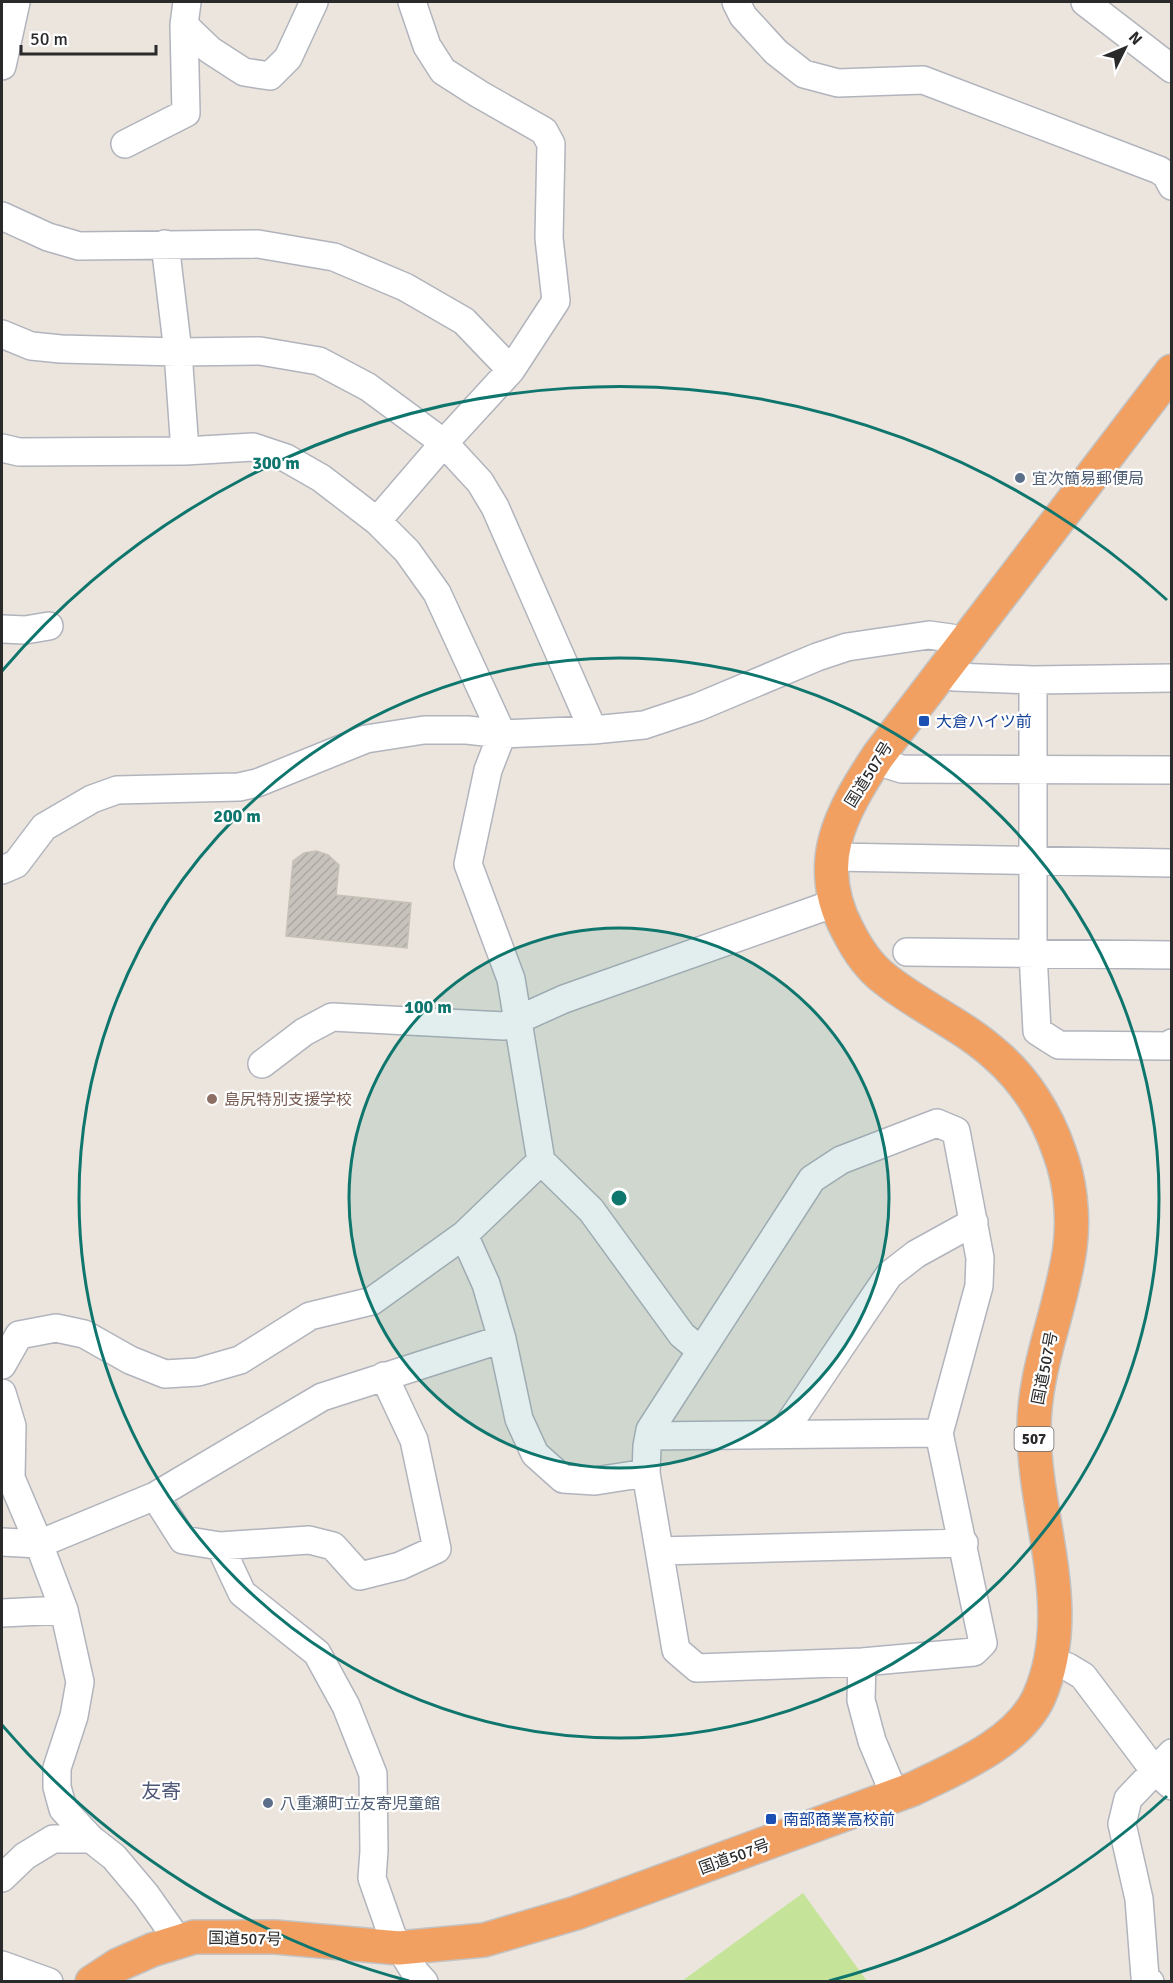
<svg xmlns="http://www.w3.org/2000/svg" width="1173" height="1983" viewBox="0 0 1173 1983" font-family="Signika,'Noto Sans JP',sans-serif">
  <defs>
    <pattern id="building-hatch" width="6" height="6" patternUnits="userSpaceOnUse" patternTransform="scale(1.5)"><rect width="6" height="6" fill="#c7c3bc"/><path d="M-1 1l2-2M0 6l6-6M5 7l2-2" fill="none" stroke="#aba8a2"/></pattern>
  </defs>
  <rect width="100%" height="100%" fill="#ebe5dd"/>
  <path fill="#c5e49a" d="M803,1893L867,1981H682Z"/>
  <path fill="url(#building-hatch)" stroke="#c6c1b7" stroke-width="1.5" d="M316,851L328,855L339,865L336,895L411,903L407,948L286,936L293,861L304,853Z"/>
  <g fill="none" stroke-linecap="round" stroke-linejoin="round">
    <g stroke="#b1b4bd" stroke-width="30">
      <path id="minor" d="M187,2L184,25L210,50L244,72L270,76L288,58L314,2
        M412,2L427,46L443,71L479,94L544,131L551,144L549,238L556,301L511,370
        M736,2L743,16L776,52L804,74L838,83L923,80L1159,170L1166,175L1172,186
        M1085,2L1172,69
        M2,66L16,2
        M125,144L186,113L184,25
        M2,216L48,237L79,246L258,244L334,257L405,287L464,321L511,370L444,443L377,521
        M165,244L178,352L185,451
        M2,334L31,346L61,349L178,352L260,351L319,361L368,387L444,443L480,482L495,507L593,730
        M2,448L19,452L185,451L253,447L286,458L321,478L377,521L407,551L437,593L502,734L488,770L468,864L511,979L541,1161L591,1210L682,1335L700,1350
        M2,629L25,630L49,626
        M940,673L954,677L1033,680L1172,678
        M1033,680V953L1037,1031L1059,1045L1169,1046L1172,1043
        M878,756L889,765L902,769L1172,770
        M833,857L1172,863
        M2,870L16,864L44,827L92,799L117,790L239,787L257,783L366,739L424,730H467L502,734L593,730L644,725L698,707L817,657L847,647L929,635L951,638L963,643
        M907,952L1172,955
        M262,1064L304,1032L332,1017L504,1026L564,999L821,908L834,902
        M937,1123L956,1131L980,1258L979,1286L939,1433L983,1643L974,1652L862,1662L697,1668L676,1650L646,1473L647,1446L650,1430L812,1179L841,1160Z
        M464,1235L486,1284L502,1339L519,1419L535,1454L563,1479L595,1481L646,1473
        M2,1365L19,1335L56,1328L84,1334L130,1360L165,1374L198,1372L240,1360L310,1316L372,1301L464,1235L541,1161
        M2,1393L12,1426L11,1478L39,1544L64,1610L80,1682L74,1716L57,1768V1787L63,1809L91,1839L114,1857L146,1895L170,1929L173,1943
        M782,1434L889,1275L916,1254L974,1222
        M649,1436L939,1433
        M155,1496L183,1540L220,1546L309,1540L333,1546L360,1576L400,1566L437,1549L414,1440L384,1376
        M2,1542L39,1544L155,1496L322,1397L502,1339
        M220,1546L242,1593L317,1653L346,1706L373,1774L374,1851L372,1878L392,1935L415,1972L424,1982
        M660,1551L964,1543
        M2,1613L64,1610
        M862,1662L861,1700L872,1741L895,1796
        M1052,1662L1068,1667L1083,1676L1154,1770L1172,1786
        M2,1878L25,1856L53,1839H91
        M2,1965L49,1982
        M1150,1982L1145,1977L1139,1899L1122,1824L1128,1799L1172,1753"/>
    </g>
    <g stroke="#c3c3c3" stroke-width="36">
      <path id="highway" d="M92,1982L118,1965L152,1950L194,1937H275L399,1948L484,1940L576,1913L913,1789C956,1768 1018,1743 1039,1697C1077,1610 1035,1522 1034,1432C1033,1369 1062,1309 1070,1247C1074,1215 1070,1180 1059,1151C1047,1115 1025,1080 996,1055C963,1025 920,1007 885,979C869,967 857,949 848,931C812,864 840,814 878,756L1172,371"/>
    </g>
    <use href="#minor" stroke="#fff" stroke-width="27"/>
    <use href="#highway" stroke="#f29f62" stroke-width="33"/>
  </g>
  <circle cx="619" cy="1198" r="270" fill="#0f766e" fill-opacity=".12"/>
  <g fill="none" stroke="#0f766e" stroke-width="3">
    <circle cx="619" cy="1198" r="270"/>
    <circle cx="619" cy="1198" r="540"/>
    <path d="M1167 1796A811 811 0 0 1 829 1981M409 1981A811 811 0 0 1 2 1725M2 671A811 811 0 0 1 1167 600"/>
  </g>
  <g fill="#5c6f8a" stroke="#fff" stroke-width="2">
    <circle cx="1020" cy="478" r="6"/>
    <circle cx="268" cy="1803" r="6"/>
  </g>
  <g fill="#1a4fb4" stroke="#fff" stroke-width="2">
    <rect x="918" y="715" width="12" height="12" rx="3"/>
    <rect x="765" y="1813" width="12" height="12" rx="3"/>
  </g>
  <circle fill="#8d6e63" stroke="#fff" stroke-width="2" cx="212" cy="1099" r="6"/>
  <g text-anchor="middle" stroke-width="4.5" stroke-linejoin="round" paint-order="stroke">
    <rect fill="#fff" stroke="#6a6a6a" stroke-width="1.5" x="1014.5" y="1427" width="39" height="24" rx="4.5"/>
    <g font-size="15" font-weight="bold" fill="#2a2a2a">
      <text x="1034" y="1444">507</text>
    </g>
    <g font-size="16" fill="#4e5e75" stroke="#fff" text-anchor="start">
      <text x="1032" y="484">宜次簡易郵便局</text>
      <text x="280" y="1809">八重瀬町立友寄児童館</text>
    </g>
    <g font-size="16" fill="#164399" stroke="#fff" text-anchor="start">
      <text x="936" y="727">大倉ハイツ前</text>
      <text x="783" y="1825">南部商業高校前</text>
    </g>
    <g font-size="16" fill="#2a2a2a" stroke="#fff">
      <text transform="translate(868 774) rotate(-58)" y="6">国道507号</text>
      <text transform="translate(1044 1368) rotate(-79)" y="6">国道507号</text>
      <text transform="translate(734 1856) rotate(-20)" y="6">国道507号</text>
      <text transform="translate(245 1938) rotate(1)" y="6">国道507号</text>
    </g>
    <g font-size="16" fill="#785e54" stroke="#fff" text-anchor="start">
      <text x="224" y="1105">島尻特別支援学校</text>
    </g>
    <g font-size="20" fill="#4e5677" stroke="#fff">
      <text x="161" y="1798">友寄</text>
    </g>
  </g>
  <circle cx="619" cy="1198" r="9" fill="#0f766e" stroke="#fff" stroke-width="3"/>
  <g font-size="18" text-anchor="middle" font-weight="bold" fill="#0f766e" stroke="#fff" stroke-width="4.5" stroke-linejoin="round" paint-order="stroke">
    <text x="276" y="469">300 m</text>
    <text x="237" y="822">200 m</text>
    <text x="428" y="1013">100 m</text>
  </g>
  <rect width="1173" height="1983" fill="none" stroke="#2a2a2a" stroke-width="6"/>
  <g transform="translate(1125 48) rotate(47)" stroke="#ffffff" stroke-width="4.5" paint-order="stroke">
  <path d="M0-4.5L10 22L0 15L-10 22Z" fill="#2a2a2a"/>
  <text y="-9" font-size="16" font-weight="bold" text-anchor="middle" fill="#2a2a2a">N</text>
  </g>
  <path d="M21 45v9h135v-9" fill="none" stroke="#2a2a2a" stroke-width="3"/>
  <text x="30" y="45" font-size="18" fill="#2a2a2a" stroke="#ffffff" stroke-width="4.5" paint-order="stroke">50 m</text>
</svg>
